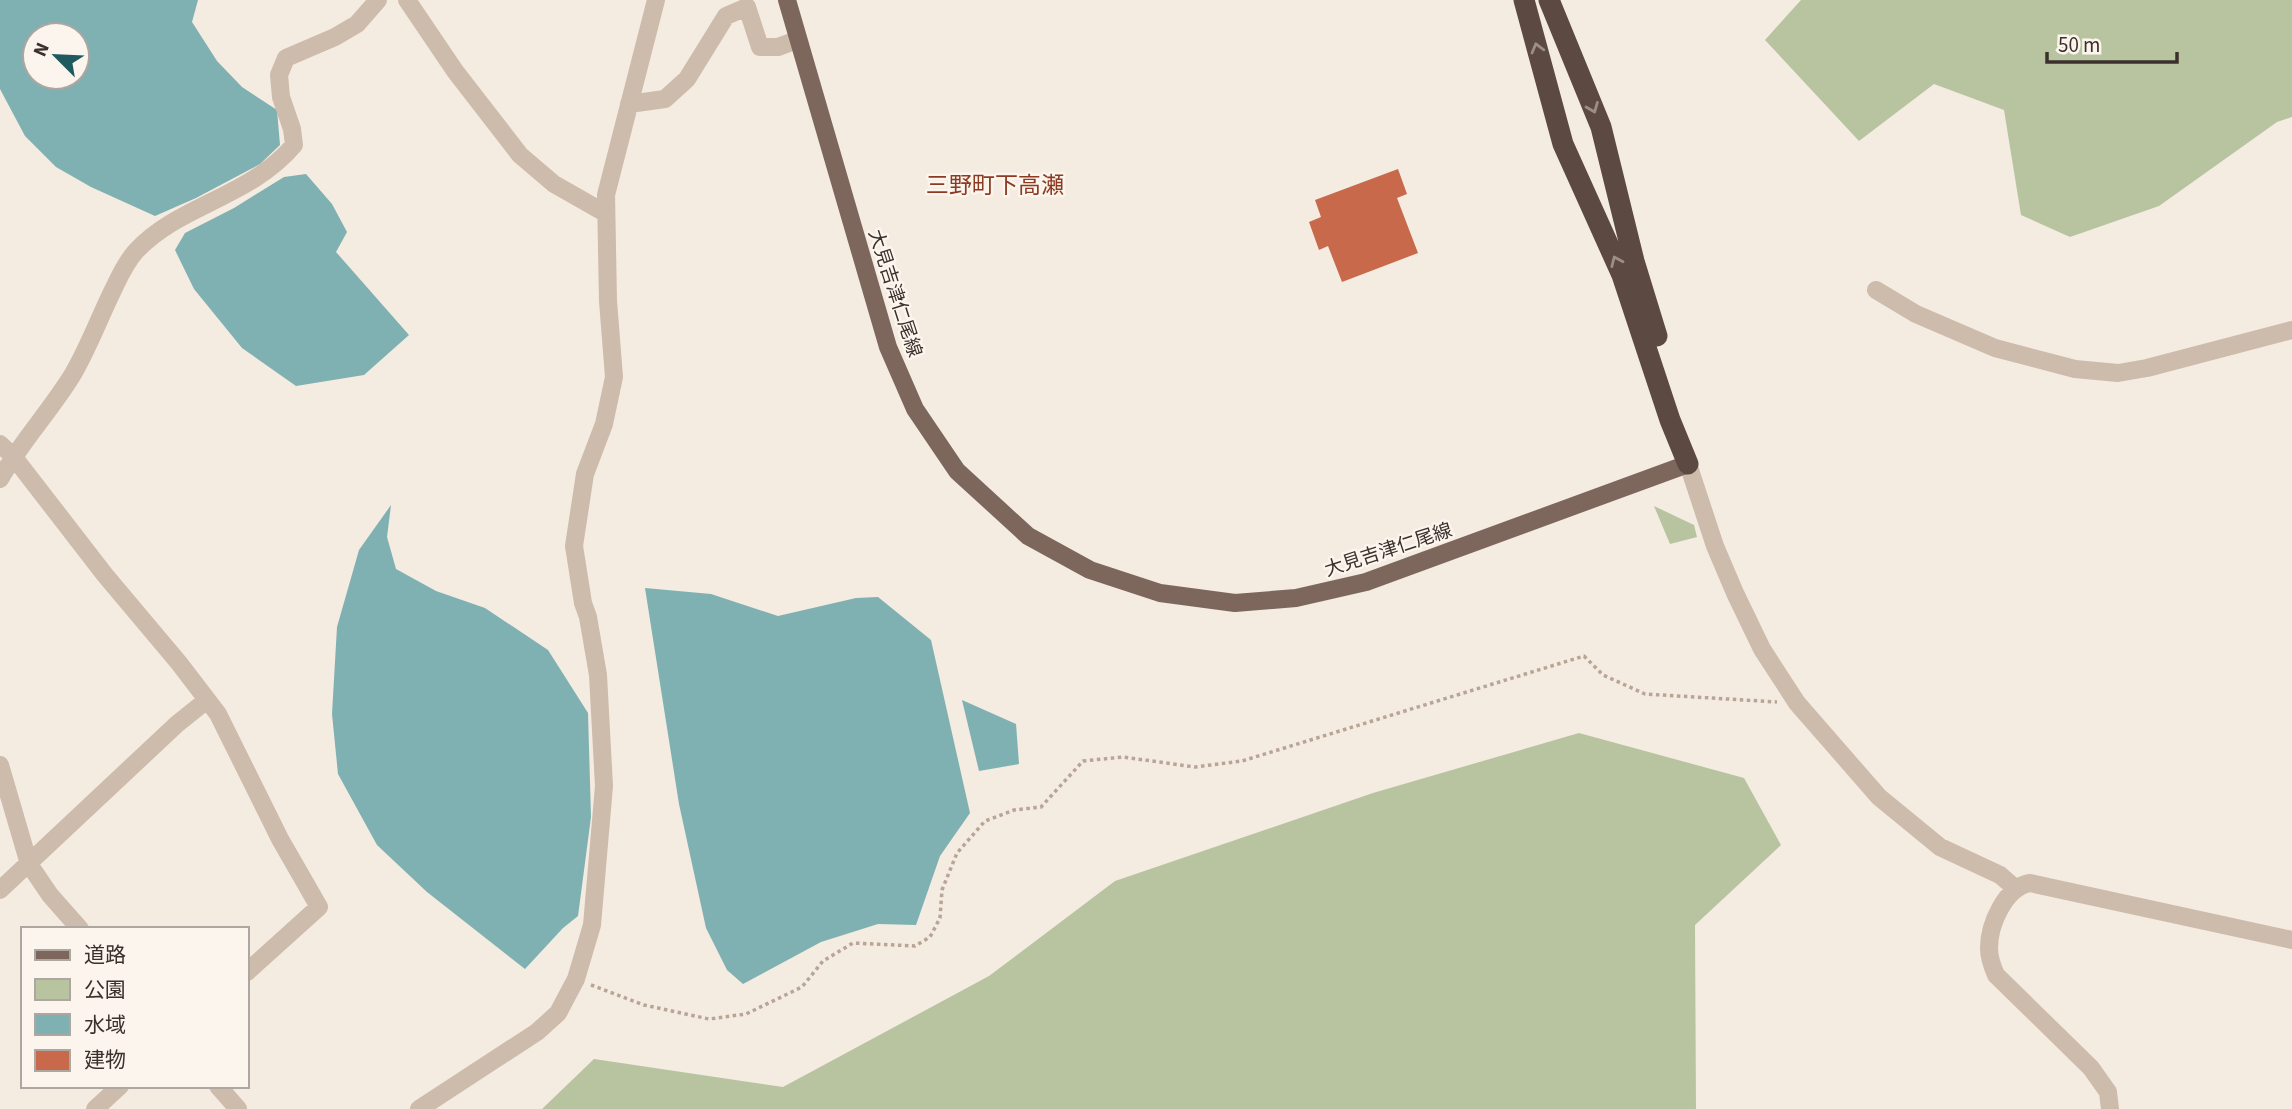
<svg xmlns="http://www.w3.org/2000/svg" width="2292" height="1109" viewBox="0 0 2292 1109" font-family="'Source Sans 3','Noto Sans JP',sans-serif">
  <rect width="100%" height="100%" fill="#f4ebe1"/>
  <path fill="#b8c4a0" d="M1801,0H2292V117L2277,122L2159,206L2070,237L2021,215L2004,110L1934,84L1859,141L1765,40Z
    M1654,506L1694,525L1697,537L1670,544Z
    M1579,733L1744,778L1781,845L1695,925L1696,1109H542L594,1059L783,1087L989,976L1115,881L1373,793Z"/>
  <path fill="#7fb0b2" fill-rule="evenodd" d="M0,0H198L192,22L217,61L242,87L277,110L280,145L260,164L196,198L155,216L91,187L56,167L25,136L0,89ZM35,35H77V77H35Z
    M306,174L332,204L347,232L336,252L409,335L364,375L296,386L242,348L194,289L175,250L185,233L234,208L284,177Z
    M391,505L387,537L396,569L436,591L485,608L548,650L588,713L591,817L578,916L563,928L525,969L427,892L377,845L338,774L332,714L337,627L359,550Z
    M645,588L711,594L778,616L856,598L878,597L931,640L970,813L940,856L916,925L878,924L821,942L743,984L727,970L706,928L679,804Z
    M962,700L1016,724L1019,764L979,771Z"/>
  <path fill="#c8694b" d="M1398,169L1407,194L1397,198L1418,253L1342,282L1328,246L1319,250L1309,222L1321,217L1315,200Z"/>
  <g fill="none" stroke-linecap="round" stroke-linejoin="round">
    <path stroke="#b9a596" stroke-width="3.5" stroke-dasharray="3.5 3.5" stroke-linecap="butt" d="M591,985L644,1005L709,1019L746,1014L802,987L823,961L853,943L915,946L930,937L940,918L942,890L957,853L985,821L1014,810L1041,807L1083,761L1123,757L1195,767L1242,761L1584,656L1603,675L1645,694L1777,702"/>
    <path stroke="#cdbbac" stroke-width="18" d="M407,0L455,71L520,155L554,184L605,213
      M629,104L665,99L687,79L726,16L747,7L760,47H778L797,40
      M1876,290L1916,314L1995,348L2075,369L2118,373L2147,368L2292,330
      M0,444L13,456L105,575L179,663L218,714L280,839L319,907L247,972
      M1688,464L1715,546L1735,593L1762,649L1797,703L1879,797L1940,847L2000,875L2015,888
      M0,479C21,442 51,410 73,374C88,348 99,319 112,292C119,278 125,263 136,251C180,204 249,198 294,145L292,129L281,97L279,75L286,58L335,37L357,24L378,0
      M0,765L29,864L50,895L80,929
      M0,890L177,724L207,700
      M218,1086L238,1109
      M95,1109L120,1086
      M419,1109L537,1032L558,1013L576,979L592,925L604,786L598,675L588,617L583,603L574,546L585,474L604,424L614,377L608,301L606,195L656,0
      M2110,1109L2108,1092L2091,1068L1996,975C1992,966 1989,958 1989,948C1989,925 2005,887 2030,883L2292,940"/>
    <path stroke="#7d675c" stroke-width="18" d="M787,0L888,347L915,409L957,471L1028,536L1090,570L1160,593L1235,603L1296,598L1366,582L1688,464"/>
    <path stroke="#5c4a42" stroke-width="21" d="M1524,0L1563,144L1622,275L1670,420L1688,464
      M1549,0L1601,127L1634,261L1657,336"/>
  </g>
  <defs><path id="oneway-chevron" d="M-2-3.5L2.5 0L-2 3.5" fill="none" stroke-width="1.6" stroke-linecap="round" stroke-linejoin="round" transform="scale(1.75)"/></defs>
  <g stroke="#9c8e87">
    <use href="#oneway-chevron" transform="translate(1537 48) rotate(-105)"/>
    <use href="#oneway-chevron" transform="translate(1593 108) rotate(68)"/>
    <use href="#oneway-chevron" transform="translate(1616 261) rotate(-114)"/>
  </g>
  <g text-anchor="middle" stroke-width="5" stroke-linejoin="round" paint-order="stroke">
    <g font-size="19" fill="#3b302b" stroke="#fbf5ee">
      <text transform="translate(896 293) rotate(72)" y="7">大見吉津仁尾線</text>
      <text transform="translate(1388 549) rotate(-18)" y="7">大見吉津仁尾線</text>
    </g>
    <g font-size="23" fill="#8c3b22" stroke="#fbf5ee">
      <text x="995" y="193">三野町下高瀬</text>
    </g>
  </g>
  <rect x="21" y="927" width="228" height="161" fill="#fbf5ee" stroke="#aea6a0" stroke-width="2"/>
  <rect x="35" y="950" width="35" height="10" fill="#7d675c" stroke="#aea6a0" stroke-width="2"/>
  <text x="84" y="962" font-size="21" fill="#3b302b">道路</text>
  <rect x="35" y="979" width="35" height="21" fill="#b8c4a0" stroke="#aea6a0" stroke-width="2"/>
  <text x="84" y="997" font-size="21" fill="#3b302b">公園</text>
  <rect x="35" y="1014" width="35" height="21" fill="#7fb0b2" stroke="#aea6a0" stroke-width="2"/>
  <text x="84" y="1032" font-size="21" fill="#3b302b">水域</text>
  <rect x="35" y="1050" width="35" height="21" fill="#c8694b" stroke="#aea6a0" stroke-width="2"/>
  <text x="84" y="1067" font-size="21" fill="#3b302b">建物</text>
  <g transform="translate(56 56) rotate(294)"><circle r="33" fill="#fbf5ee" stroke="#aea6a0" stroke-width="2"/>
  <path d="M0-5L12 26L0 18L-12 26Z" fill="#1f5a5e"/>
  <text y="-10" font-size="19" font-weight="bold" text-anchor="middle" fill="#3b302b">N</text>
  </g>
  <path d="M2047 52v10h130v-10" fill="none" stroke="#3b302b" stroke-width="3.5"/>
  <text x="2058" y="52" font-size="21" fill="#3b302b" stroke="#fbf5ee" stroke-width="5" paint-order="stroke">50 m</text>
</svg>
